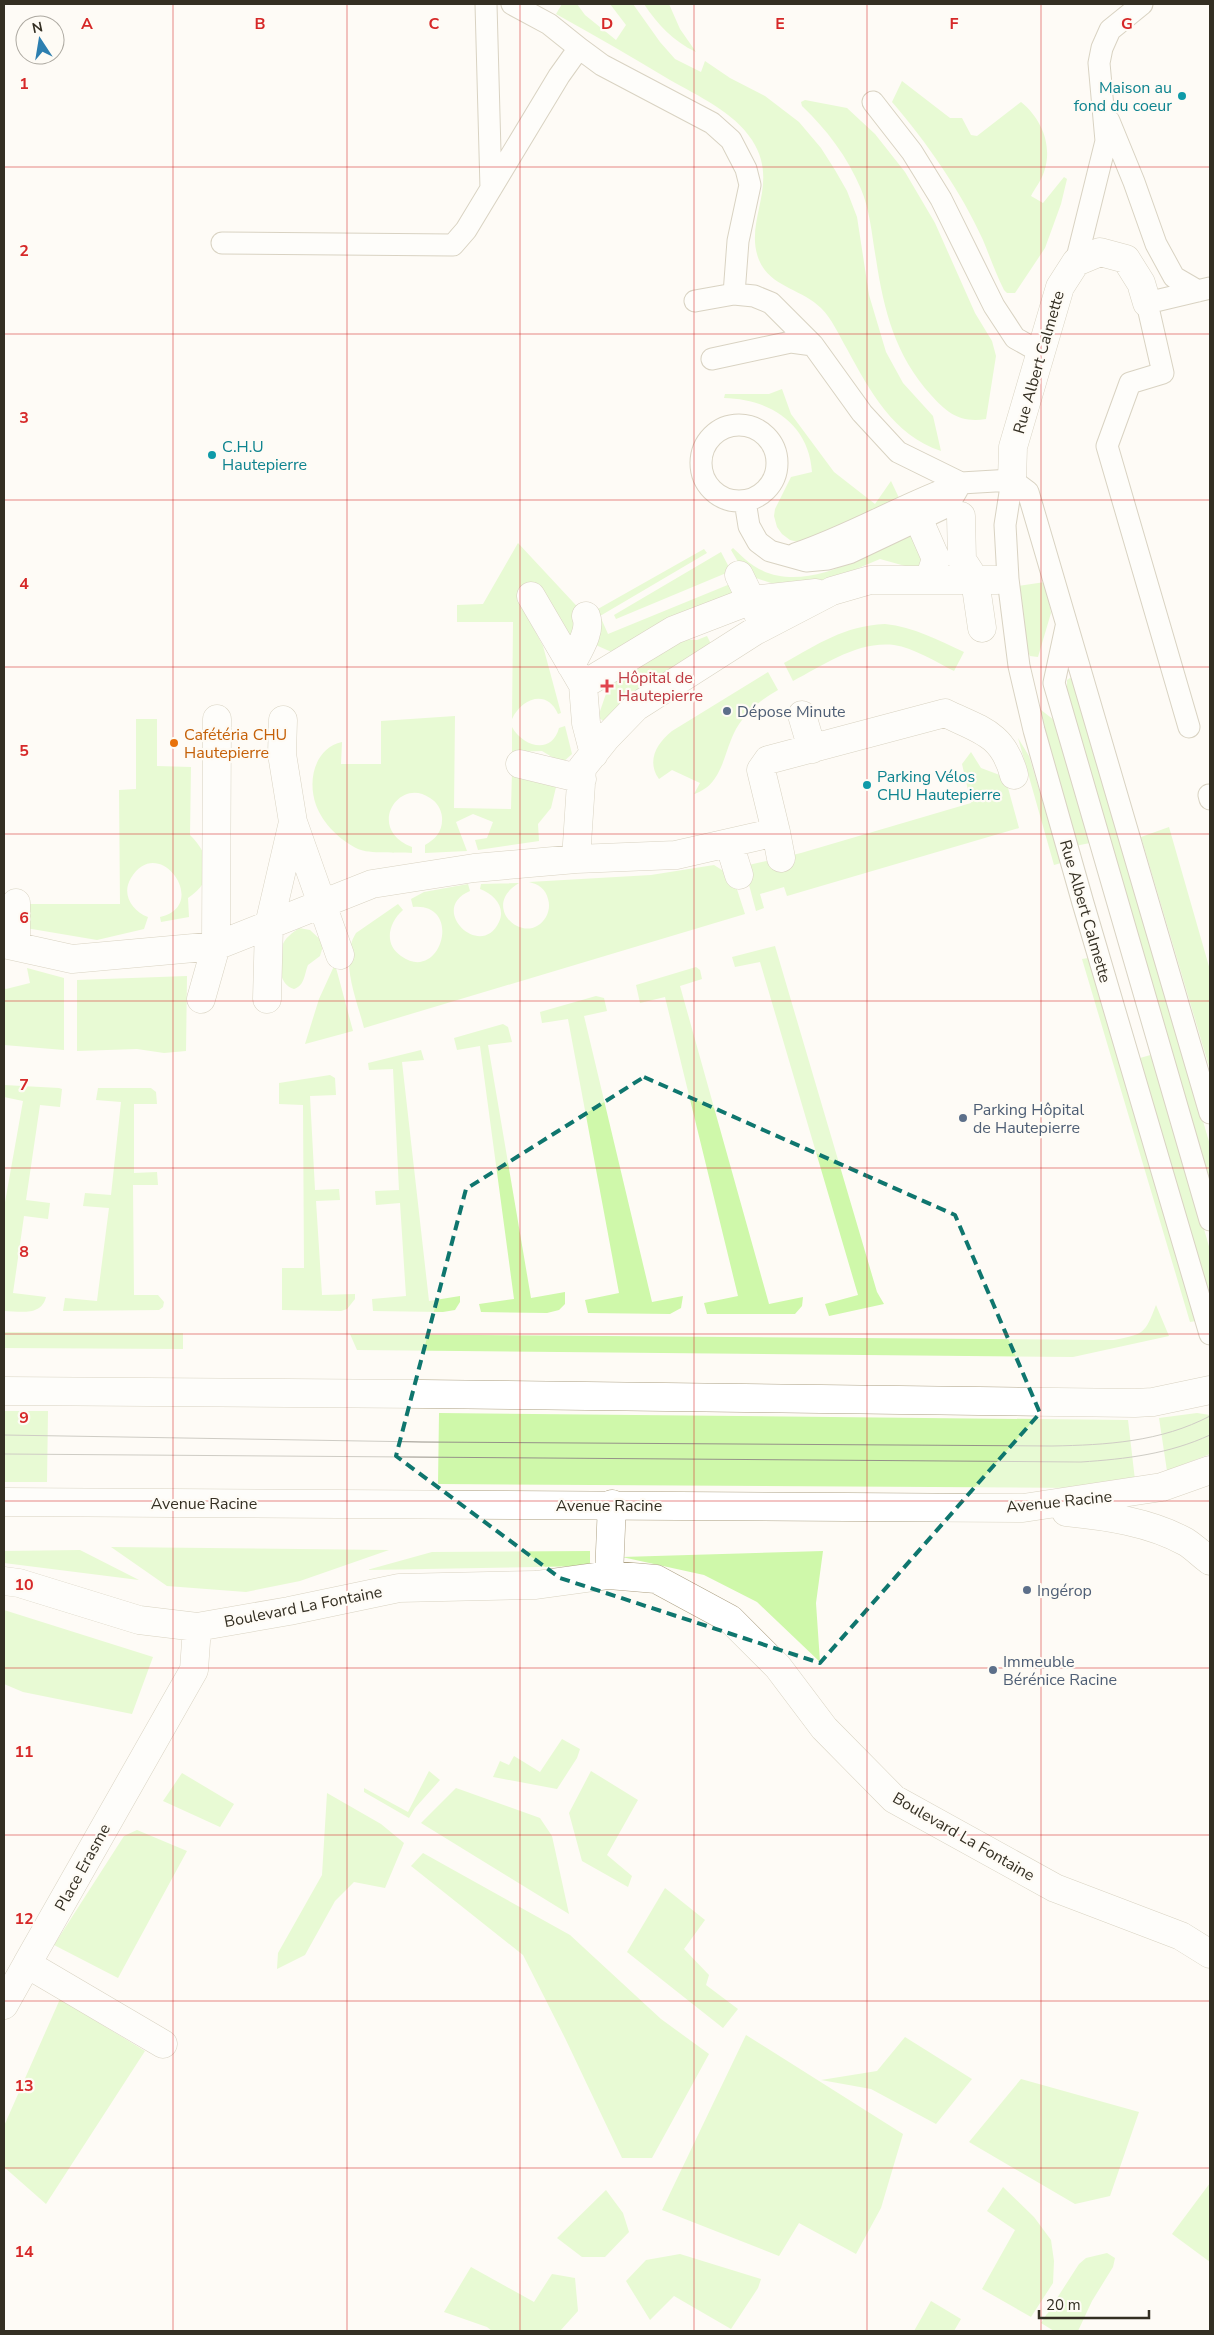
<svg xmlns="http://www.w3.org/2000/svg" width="1214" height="2335" viewBox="0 0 1214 2335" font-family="'Nunito Sans',sans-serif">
  <rect width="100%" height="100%" fill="#fefbf5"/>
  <path fill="#cff8aa" d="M562,4H577L585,15L616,40L626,25L610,4H633L660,42L675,59L701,72L705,61L730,78L765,96L799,122L821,148L835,170L847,191L857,217L869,295L886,352L903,383L933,416L941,451C893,435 870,391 847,349C839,335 832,319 821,308C802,289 770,287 759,260C743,220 781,185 752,140C734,112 698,96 670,80C632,57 594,35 556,14Z
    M644,4H669L680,29L696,52C673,41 658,25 644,4Z
    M902,81L950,118H962L971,135L977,136L1021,102C1042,119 1053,146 1044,172C1041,181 1035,188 1031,196L1043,203L1064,177L1067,179L1061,204L1045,248L1015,293H1007L1004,290C996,274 990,257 983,240C962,193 926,141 892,102Z
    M805,100L847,108L875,134L905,172L935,223L975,313L992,341L996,356L986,419C960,423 947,413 931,395C895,355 884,311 876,259C872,236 870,210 861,189C847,156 827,130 802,106L801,102Z
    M782,389L791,414L834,472L875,504L891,481L900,500L817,538L798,542L790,540L782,534L777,527L774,516L775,509L791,477L812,472C809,424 770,399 724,398L725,394H769Z
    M915,530L925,559L916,569L880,559L823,583L783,587L753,577L741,567L731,550L733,548C740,554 746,561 754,566C804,598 869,553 915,530Z
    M518,543L586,616L579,639L566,634L520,603L543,646L561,713L558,714C547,689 522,698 512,719L513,622H457V605L483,604Z
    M704,549L707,553L600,616L608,634L735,582L737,592L616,654L589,642V614Z
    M721,552L731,571L616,619L614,615Z
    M1045,582L1051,613L1038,657L1030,656L1025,645L1018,586Z
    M885,624C914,627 938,640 964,652L954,671C936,662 914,648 894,645C857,641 824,665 793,681L784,663C818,644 844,626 885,624Z
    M707,636L711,644L607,724L598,717L609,685L680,639L697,640Z
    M768,672L778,690C760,700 746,712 736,729C723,753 723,785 694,794L700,783L672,770L659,779C646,761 657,743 672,731Z
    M1070,678L1073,679L1210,1145V1182L1082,752L1067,691V680Z
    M1041,710L1054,720L1090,843L1075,846L1038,711Z
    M455,716L454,808L511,809L512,771L557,783L551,808L538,824L539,841L478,850L475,840L487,838L493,822L473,814L456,822L467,851L425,853V845C436,839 443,831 442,817C441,809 437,802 430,798C399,776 365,829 412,847V853C398,852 369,854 358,849C340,840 323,824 316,805C307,780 315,748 342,742L341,764H381V721Z
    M136,719H157V766L191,767L190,835C211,856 216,880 188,898L189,917L161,922L160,917C211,906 159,832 131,878C121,894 132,911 148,917L144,929L97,940L20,927V904H120L119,790L136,789Z
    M565,726L572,754L562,763L542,751L512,752V727C523,747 552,755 559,728Z
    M1018,738L1029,756L1061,863L1054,865Z
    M971,752L981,768L1005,777L1019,828L787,896L784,887L760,894L764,908L756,911L744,866L801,853L971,803L962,764Z
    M1169,827L1210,970V1070L1141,837Z
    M714,865L733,877L745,914L364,1028C357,1000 339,960 356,933L398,904L403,910C389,922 383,944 401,956C441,985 464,902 413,907L411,899L424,892L468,884L470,891C427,909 481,961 499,922C506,907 494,894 480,889L481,884L519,883C478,907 527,949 546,917C549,911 550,905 548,899C546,889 538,884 529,882L651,875Z
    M299,928L310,930L324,943L320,956L308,965C304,975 305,985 294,989C278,985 277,959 282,946C285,938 292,933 299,928Z
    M775,946L877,1292L884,1304L829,1316L825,1304L858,1295L760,962L735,967L732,957Z
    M1088,958L1196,1321L1190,1322L1082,959Z
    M335,964L353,1031L305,1044L319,999Z
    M696,967L700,970L702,979L680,986L769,1304L803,1297L802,1306L795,1314H707L704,1303L738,1296L665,997L640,1003L636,985Z
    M27,968L64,978V1050L4,1045V988L6,989L30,983Z
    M187,976L186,1051L164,1053L137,1049L77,1051V980Z
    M596,996L604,998L607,1011L584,1016L652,1302L683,1296L681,1308L670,1314L588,1313L585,1300L619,1293L568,1019L542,1023L540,1012Z
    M503,1024L508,1027L512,1042L488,1045L531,1298L565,1292V1304L559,1310L547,1313L481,1312L479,1304L514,1299L480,1046L457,1050L454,1038Z
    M421,1050L424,1060L402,1062L429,1301L460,1296V1302L455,1310L443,1312L373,1311L372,1299L406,1296L400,1203L376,1205L375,1191L399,1190L393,1069L369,1070L368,1063Z
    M1154,1054L1210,1250V1303L1140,1058Z
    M330,1075L335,1078L336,1095L310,1096L315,1190L339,1189L340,1200L316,1201L322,1295L355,1294V1299L347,1309L341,1311L282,1310V1268H304L303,1105L279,1104V1083Z
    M4,1085L59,1088L62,1089L60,1107L40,1105L26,1200L50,1203L48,1219L24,1216L13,1293L46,1297C41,1317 19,1311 4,1311V1208L23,1101L4,1097Z
    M98,1088H151L156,1092L157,1104H134V1173L157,1172L158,1185H133L134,1295H158L164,1302L163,1307L159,1310L63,1311L65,1298L97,1301L109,1208L83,1206L85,1193L111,1195L121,1102L96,1100Z
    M1156,1305L1169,1336L1073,1357L357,1350L350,1334L1114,1340C1144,1334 1145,1334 1156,1305Z
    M4,1332L183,1333V1349L4,1348Z
    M4,1411H48L47,1482H4Z
    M439,1413L1128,1420L1135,1480L1083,1488L438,1484Z
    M1197,1413L1210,1415V1454L1167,1471L1159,1418Z
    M111,1547L389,1550L300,1581L246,1592L167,1586Z
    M80,1550L139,1580L4,1563V1551Z
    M590,1551V1566L367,1570L432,1552Z
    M823,1551L816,1603L820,1662L757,1602L704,1575L622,1557Z
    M4,1610L153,1657L132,1714L23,1692L4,1684Z
    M562,1739L580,1749L577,1758L557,1789L493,1777L500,1761L509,1765L514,1756L540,1772Z
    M429,1771L440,1780L415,1808L409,1818L364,1792V1788L408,1812Z
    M591,1771L638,1800L607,1855L632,1876L628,1887L582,1861L569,1813Z
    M182,1773L234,1804L220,1827L163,1801Z
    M456,1788L540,1818L552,1836L569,1914L421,1823Z
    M327,1793L381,1824L404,1843L385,1888L354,1882L335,1901L305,1955L277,1969L278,1953L322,1875Z
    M137,1830L187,1851L118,1978L54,1945L124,1836Z
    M423,1853L570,1935L661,2019L709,2054L652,2158H622L565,2038L523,1955L411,1866Z
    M665,1888L705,1920L684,1949L709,1975L706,1985L738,2009L723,2028L627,1952Z
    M60,1999L145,2051L46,2204L4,2167V2126Z
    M746,2035L903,2134L881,2208L856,2254L799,2223L779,2256L662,2210Z
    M905,2037L972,2079L936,2124L871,2089L821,2080L877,2071Z
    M1021,2079L1139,2112L1110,2196L1075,2204L969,2142Z
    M1210,2183V2262L1172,2234Z
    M1003,2187L1034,2217L1051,2240L1054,2261L1053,2283L1031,2317L982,2289L1015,2230L987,2211Z
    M606,2190L623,2213L629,2232L605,2257H582L557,2238Z
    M1107,2253L1115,2258L1113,2267L1092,2301L1078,2331H1054L1041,2323L1079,2264L1086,2258Z
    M680,2254L761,2279L758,2288L731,2329L674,2296L650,2320L626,2281L646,2260Z
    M471,2267L534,2302L552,2274L575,2278L578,2311L560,2331H492L487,2327L444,2312Z
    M931,2301L961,2319L954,2331H914Z"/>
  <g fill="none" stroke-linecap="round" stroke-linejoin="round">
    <g stroke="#ada184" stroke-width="23">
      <path id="lane" d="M486,4L491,189
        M512,4L549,24L579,48
        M873,102L912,152L941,199L994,306L1015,338L1040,352
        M1109,121L1134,182L1156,244L1174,277L1198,291
        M222,243L453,245L466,230L559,76L579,48L602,65L712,123L731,140L746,169L750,185L738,241L734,294
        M1076,262L1106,141L1099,63L1102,48L1110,30L1142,4
        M695,301L734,294L754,296L771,303L813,345L862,413L898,452L961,483L1012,480
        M712,359L791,342L813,345
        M701 463a38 38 0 1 1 76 0a38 38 0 1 1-76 0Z
        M1012,480L1005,525L1008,579L1019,666L1034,730L1083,903L1210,1334
        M1012,480L1028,492L1210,1113
        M745,501L749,526L758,542L770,551L806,561L828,559L849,553L948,506L961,483
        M795,554C852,535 904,503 961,483
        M1066,627L1054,683L1210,1220
        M1189,727L1107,446L1130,383L1163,373L1147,303L1210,288
        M1209,795L1210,799"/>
    </g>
    <g stroke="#ada184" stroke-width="29">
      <path id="street" d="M1012,480L1013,447L1060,287L1076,262L1100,252L1126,259L1141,283L1147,303
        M961,516L962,560L975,580L982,628
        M922,527L936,559L929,580
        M739,575L759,616
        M531,596L583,685
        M571,665C578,651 592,631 586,616
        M802,715L812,749
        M283,720L282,754L293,822L340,955
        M594,754L586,723L583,685L674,630L752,600L816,593
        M520,764L582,779
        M776,832L781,858
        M729,843L739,875
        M576,859L582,768L606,738L636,707L755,631L832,591L870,580H997
        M4,944L72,959L216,946L372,884L474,868L576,859L676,855L776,832L761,770L768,760L945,713C980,730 1003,733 1014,775
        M16,946V903
        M201,999L216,946L217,719
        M267,999L269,925L293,822
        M609,1575L612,1504
        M4,1581L19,1583L139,1620L197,1627L289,1611L399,1588L536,1585L609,1575L656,1579L730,1619L778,1667L824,1728L894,1799L1055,1888L1181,1936L1210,1954
        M4,2005L27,1964
        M163,2044L27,1964L194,1670L197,1627"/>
    </g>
    <g stroke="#ada184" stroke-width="29">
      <path id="secondary" d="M4,1391L423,1394L1135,1403L1153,1402L1210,1390
        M4,1502L1023,1508L1162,1487L1210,1470
        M1066,1512C1106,1516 1150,1522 1186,1542C1194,1547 1202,1555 1210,1561"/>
    </g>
    <use href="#lane" stroke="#fff" stroke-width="21"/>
    <use href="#street" stroke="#fff" stroke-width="28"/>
    <use href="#secondary" stroke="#fff" stroke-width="28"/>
    <path stroke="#969289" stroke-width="1" d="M4,1435L422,1442L1052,1446C1106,1445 1161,1442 1210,1416
      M4,1454L1081,1462C1126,1459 1169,1454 1210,1435"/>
  </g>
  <path d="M0 0H1214V2335H0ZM644,1077L955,1215L1040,1413L820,1663L560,1578L396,1456L466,1189Z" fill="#fefbf5" fill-opacity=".55" fill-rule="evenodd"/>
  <path fill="none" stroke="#0f766e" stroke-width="4" stroke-dasharray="10 6" stroke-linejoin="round" d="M644,1077L955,1215L1040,1413L820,1663L560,1578L396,1456L466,1189Z"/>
  <path fill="none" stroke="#d62828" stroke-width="1" stroke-opacity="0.55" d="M173,4V2331M347,4V2331M520,4V2331M694,4V2331M867,4V2331M1041,4V2331M4,167H1210M4,334H1210M4,500H1210M4,667H1210M4,834H1210M4,1001H1210M4,1168H1210M4,1334H1210M4,1501H1210M4,1668H1210M4,1835H1210M4,2001H1210M4,2168H1210"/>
  <g fill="#0f9aa8" stroke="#fefbf5" stroke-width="2">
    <circle cx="1182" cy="96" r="5"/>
    <circle cx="212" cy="455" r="5"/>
    <circle cx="867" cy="785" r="5"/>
  </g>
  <path fill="#e0444e" stroke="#fefbf5" stroke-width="2" d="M604.5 678.5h5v5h5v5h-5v5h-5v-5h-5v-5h5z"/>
  <g fill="#5c6f8a" stroke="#fefbf5" stroke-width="2">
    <circle cx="727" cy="711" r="5"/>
    <circle cx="963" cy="1118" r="5"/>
    <circle cx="1027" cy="1590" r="5"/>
    <circle cx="993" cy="1670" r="5"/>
  </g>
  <circle fill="#e8710a" stroke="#fefbf5" stroke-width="2" cx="174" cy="743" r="5"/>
  <g text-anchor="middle" stroke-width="4.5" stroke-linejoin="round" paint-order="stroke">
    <g font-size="16" fill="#0d838f" stroke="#fefbf5" text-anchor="start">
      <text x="1172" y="93" text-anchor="end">Maison au<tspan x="1172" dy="18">fond du coeur</tspan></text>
      <text x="222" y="452">C.H.U<tspan x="222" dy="18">Hautepierre</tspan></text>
      <text x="877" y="782">Parking Vélos<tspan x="877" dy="18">CHU Hautepierre</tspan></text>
    </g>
    <g font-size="16" fill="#342f23" stroke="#fefbf5">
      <text transform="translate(1038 362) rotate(-74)" y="6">Rue Albert Calmette</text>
      <text transform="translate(1086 911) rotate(74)" y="6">Rue Albert Calmette</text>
      <text transform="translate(1059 1501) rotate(-6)" y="6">Avenue Racine</text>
      <text x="204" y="1509">Avenue Racine</text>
      <text x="609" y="1511">Avenue Racine</text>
      <text transform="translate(303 1606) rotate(-11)" y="6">Boulevard La Fontaine</text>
      <text transform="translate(964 1836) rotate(30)" y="6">Boulevard La Fontaine</text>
      <text transform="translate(82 1867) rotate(-61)" y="6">Place Erasme</text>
    </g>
    <g font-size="16" fill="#be3a42" stroke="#fefbf5" text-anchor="start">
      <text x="618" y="683">Hôpital de<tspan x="618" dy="18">Hautepierre</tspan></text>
    </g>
    <g font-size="16" fill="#4e5e75" stroke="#fefbf5" text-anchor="start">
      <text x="737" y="717">Dépose Minute</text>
      <text x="973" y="1115">Parking Hôpital<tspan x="973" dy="18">de Hautepierre</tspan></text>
      <text x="1037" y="1596">Ingérop</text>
      <text x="1003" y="1667">Immeuble<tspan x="1003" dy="18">Bérénice Racine</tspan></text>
    </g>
    <g font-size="16" fill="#c56008" stroke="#fefbf5" text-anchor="start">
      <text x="184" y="740">Cafétéria CHU<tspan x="184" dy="18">Hautepierre</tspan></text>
    </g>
  </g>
  <g font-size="16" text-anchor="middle" font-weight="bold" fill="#d62828" stroke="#fefbf5" stroke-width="4.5" stroke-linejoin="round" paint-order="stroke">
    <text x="87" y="29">A</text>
    <text x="260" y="29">B</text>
    <text x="434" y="29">C</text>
    <text x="607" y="29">D</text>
    <text x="780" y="29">E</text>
    <text x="954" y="29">F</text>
    <text x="1127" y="29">G</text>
    <text x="24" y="89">1</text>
    <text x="24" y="256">2</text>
    <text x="24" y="423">3</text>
    <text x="24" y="589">4</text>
    <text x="24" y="756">5</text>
    <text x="24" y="923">6</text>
    <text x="24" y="1090">7</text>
    <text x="24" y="1257">8</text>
    <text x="24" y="1423">9</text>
    <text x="24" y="1590">10</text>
    <text x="24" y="1757">11</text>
    <text x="24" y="1924">12</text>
    <text x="24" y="2091">13</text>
    <text x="24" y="2257">14</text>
  </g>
  <rect width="1214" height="2335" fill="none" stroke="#342f23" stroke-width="10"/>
  <g transform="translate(40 40) rotate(348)"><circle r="24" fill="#fefbf5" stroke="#ada9a1"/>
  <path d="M0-4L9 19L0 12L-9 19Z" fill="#2d7fb0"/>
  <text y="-8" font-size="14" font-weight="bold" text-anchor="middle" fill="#342f23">N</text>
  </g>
  <path d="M1039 2310v8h110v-8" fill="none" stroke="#342f23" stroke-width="2.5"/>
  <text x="1046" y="2310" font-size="15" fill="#342f23" stroke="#fefbf5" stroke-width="4" paint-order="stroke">20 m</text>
</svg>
